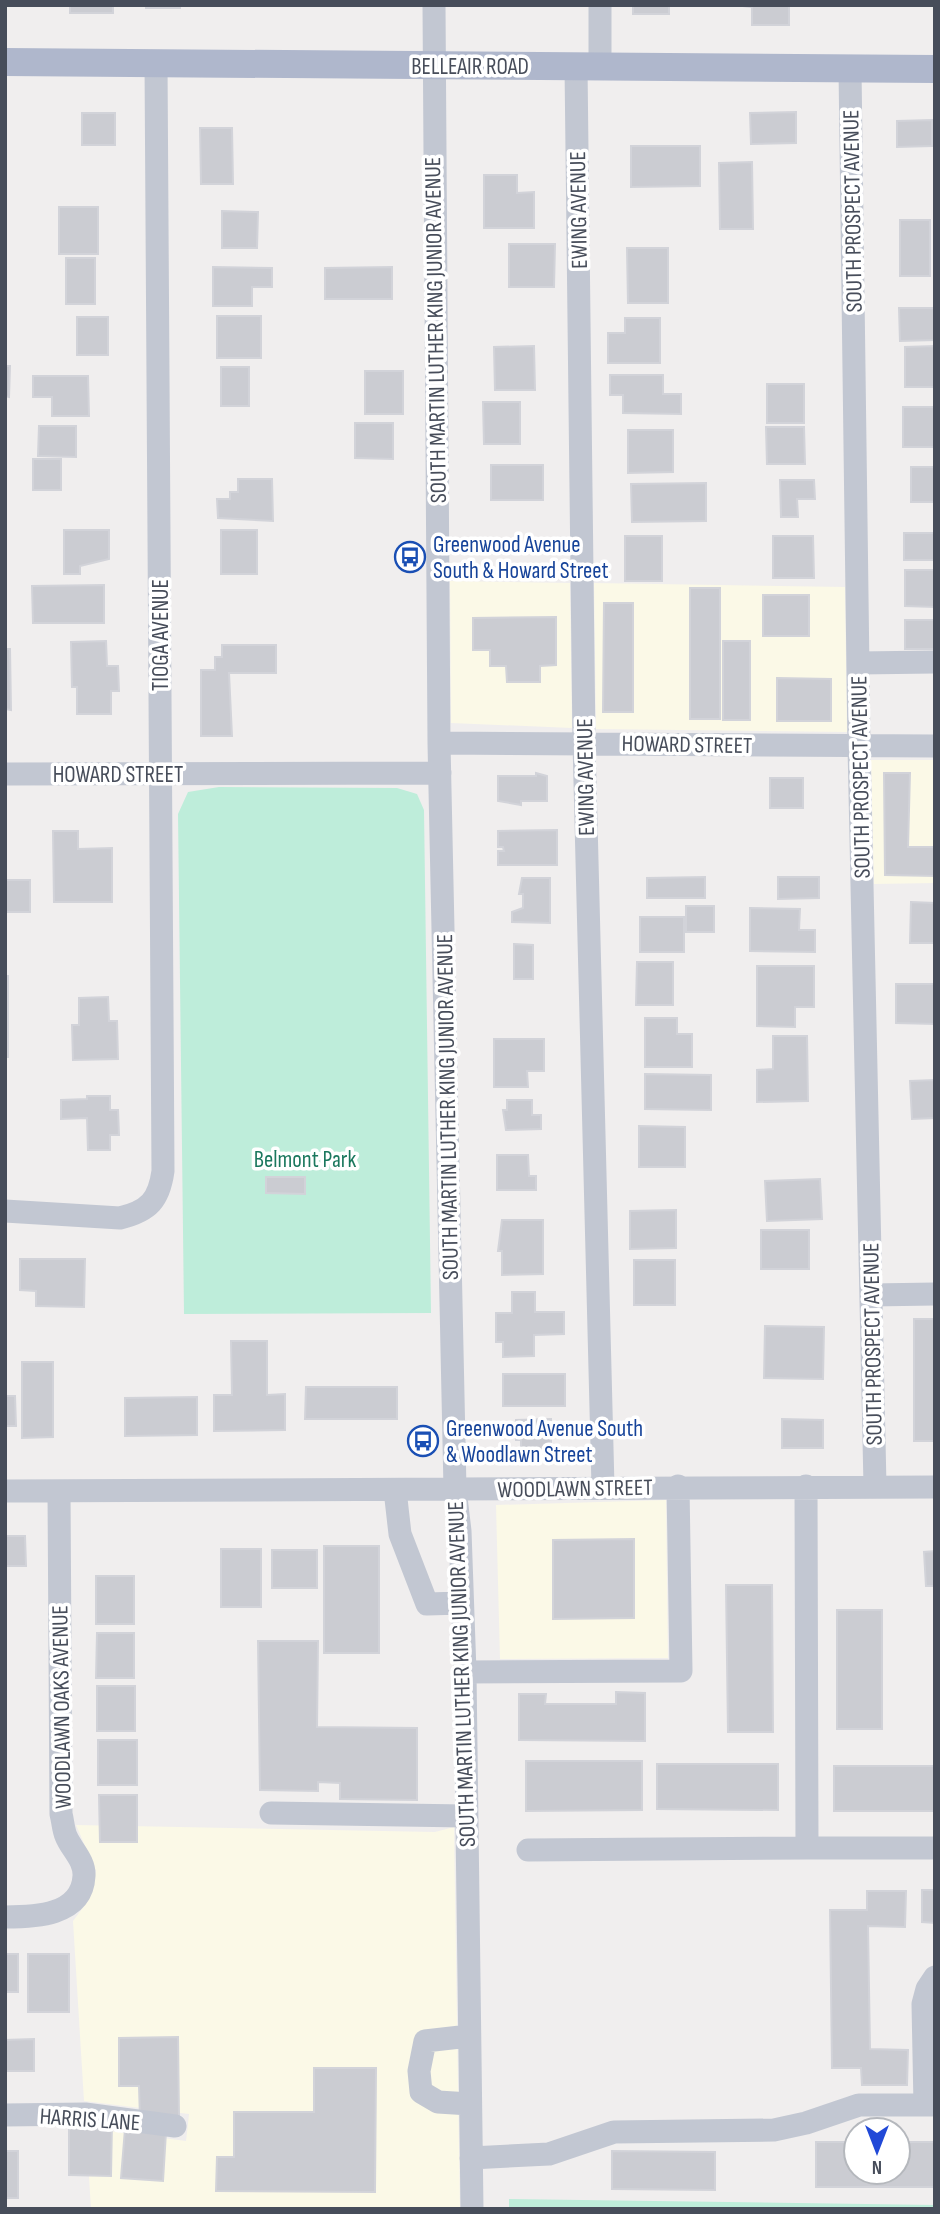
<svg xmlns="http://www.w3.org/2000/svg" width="940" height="2214" viewBox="0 0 940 2214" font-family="'Sofia Sans Condensed',sans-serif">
  <rect width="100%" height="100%" fill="#f0eeee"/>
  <path fill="#fbf9e7" d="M450,581L570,583L572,728L451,723Z
    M594,583L845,587L847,732L596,729Z
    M871,760H935V883L874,884Z
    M666,1500L668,1658L500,1659L496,1505Z
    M76,1825L435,1832L454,1827L460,2209H91L86,2128L186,2141L189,2114L84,2101L73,1921L88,1901L96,1871Z"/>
  <path fill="#beedda" d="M219,787L397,788L417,794L424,810L431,1313L184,1314L178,814L188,792Z
    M509,2199L935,2205V2209H509Z"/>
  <path fill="#cbccd2" stroke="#d2d3d9" stroke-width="2" d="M70,5H113V13H70Z
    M146,5H180V8H146Z
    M633,5H669V14H633Z
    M733,5H789V25H752V7Z
    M796,112V143L751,144L750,113Z
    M82,113H115V145H82Z
    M932,120V146L897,147V121Z
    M200,128H232L233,184H201Z
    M631,146H700V186L631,187Z
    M752,162L753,229H720L719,163Z
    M484,175H517V193L534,192V228H484Z
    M59,207H98V254H59Z
    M222,211L258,212L257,248H222Z
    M900,220H930V276H900Z
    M509,244H555L554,287H509Z
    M627,248H668V303H628Z
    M66,258H95V304H66Z
    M213,267L272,268V287H252V306H213Z
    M392,267V299H325V268Z
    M899,308H935V340L900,341Z
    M217,316H261V358H217Z
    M77,317H108V355H77Z
    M625,318H660V363H608V333H625Z
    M534,346L535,390H495L494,347Z
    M935,346V387H905V347Z
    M5,366H10L9,397L5,396Z
    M221,367H249V406H221Z
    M365,371H403V414H365Z
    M610,375H663V394H681V414L623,413V395H610Z
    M33,376H88L89,416H52V397H33Z
    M767,384H804V423H767Z
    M483,402H520V444H484Z
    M903,407H935V447H903Z
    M355,423H393V459L355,458Z
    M39,426H76V457L38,456Z
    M766,427H804L805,464H767Z
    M628,430H673V472L628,473Z
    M33,459H61V490H33Z
    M491,465H543V500H491Z
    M911,467H935V502H911Z
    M238,479H272L273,521L218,518L217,499H230V492H238Z
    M780,480H814L815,499H797L798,517H781Z
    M706,483V521L632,522L631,484Z
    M64,530H109V559L80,566V574H64Z
    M221,530H257V574H221Z
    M904,533H935V560H904Z
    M625,536H662V581H625Z
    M773,536H813L814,578H773Z
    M905,570H935V607L905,606Z
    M104,585V623H33L32,586Z
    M690,588H720V719H690Z
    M763,595H809V636H763Z
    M604,603H633V712H603Z
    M556,617V665L540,666V682H507L506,666H490V650H473V618Z
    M905,620H935V649H905Z
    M106,641L107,666H118L119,691H111V714H77V687H72L71,642Z
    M723,641H750V720H723Z
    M222,645H276V673H229L232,736H201V670H215V657H222Z
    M5,649H10L11,710L5,709Z
    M777,678L831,679V721H777Z
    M536,773L547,776V801H521V805L498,801V776H536Z
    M884,773H910L908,847H935V876L885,875Z
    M770,778H803V808H770Z
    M557,830V865H498V851H504L503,847H498V831Z
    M53,831H78V849L112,848V902H54Z
    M705,877V898H647V878Z
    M778,877H819V898L778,899Z
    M522,878H550V923L512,922V912L523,908V894H519Z
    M5,880H30V912H5Z
    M911,902L935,903V943H910Z
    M686,906H714V932H686Z
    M750,908L800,909L799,930H815V952L750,951Z
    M640,917H684V952H640Z
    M514,944L533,945V979H514Z
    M637,962H673V1005H636Z
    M757,966H814V1007H795V1027L757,1026Z
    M5,976H8V1057H5Z
    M896,984H935V1024L896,1023Z
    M108,997L109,1021H117L118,1059L73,1060L72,1025H79V998Z
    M645,1018H677V1034H692V1067H645Z
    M773,1036H807L808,1101L757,1102V1070L773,1069Z
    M494,1039H544V1071H527L528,1087H494Z
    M645,1074L711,1075V1110L645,1109Z
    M935,1080V1118L912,1119L910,1081Z
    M87,1096H110V1110H118L119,1135H110V1150H88L87,1118L61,1119V1100L87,1099Z
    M507,1100H532V1115H541V1129L506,1130L503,1110H507Z
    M639,1126L685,1127V1167H639Z
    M497,1155H528L529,1176H536V1190H497Z
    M266,1177H305V1194L266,1193Z
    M820,1179L822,1219L767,1221L765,1181Z
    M676,1210V1248L630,1249V1211Z
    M502,1220H543V1274L502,1275V1251H498Z
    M761,1230H809V1269H761Z
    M20,1259H85L84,1307L36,1306V1291L20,1290Z
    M634,1260H675V1305H634Z
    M512,1292H535V1312H564V1334L534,1335V1356L503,1357V1342H496V1313H512Z
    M914,1319H935V1441H914Z
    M765,1326L824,1327L823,1379L764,1378Z
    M231,1341H267V1395L285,1394V1430L214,1431V1395H232Z
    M22,1362H53V1437L22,1438Z
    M503,1374H565V1406H503Z
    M306,1387H397V1419H305Z
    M5,1396H15L16,1426H5Z
    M197,1397V1435L125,1436V1398Z
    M551,1419V1452H521V1440H516V1420Z
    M782,1419L823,1420V1448H782Z
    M5,1536H25L26,1566H5Z
    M634,1539V1618L553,1619V1540Z
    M324,1546H379V1653H324Z
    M221,1549H261V1607H221Z
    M272,1550H317V1588H272Z
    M935,1551V1586H926L924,1552Z
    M96,1576H134V1624H96Z
    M726,1585H772L773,1732H728Z
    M837,1610H882V1729H837Z
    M97,1633H134V1678H96Z
    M258,1641H318L317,1727L417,1728V1800L340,1799V1783L318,1782V1791L260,1790Z
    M97,1686H135V1731H97Z
    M616,1692L645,1693V1741L519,1740V1694H546L545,1704H616Z
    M98,1740H137V1785H98Z
    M526,1761H642V1810L526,1811Z
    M657,1764H778V1810L657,1809Z
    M834,1766H935V1811H834Z
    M99,1795H137V1842H100Z
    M922,1890H935V1923L922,1922Z
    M867,1891H906L905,1927L868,1926L870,2049L908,2050L907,2085H862L861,2068H832L830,1910H867Z
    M5,1954H18V1992H5Z
    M28,1954H69V2012H28Z
    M178,2037L179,2118H140L139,2086H119V2038Z
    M34,2039V2071H5V2040Z
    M314,2068H376L375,2192L216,2191L217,2157H234V2112H314Z
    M69,2122H112L111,2176L69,2175Z
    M125,2129L166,2132L163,2181L121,2178Z
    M816,2142H856V2172H898V2142H935V2187H816Z
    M5,2151H18V2198H5Z
    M612,2151L715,2152V2190L612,2189Z"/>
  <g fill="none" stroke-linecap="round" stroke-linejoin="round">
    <path stroke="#c2c7d2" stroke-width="23" d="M434,5L439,743L455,1489L460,1531L465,1672L472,2209
      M576,66L584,743L603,1487
      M600,66V5
      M850,69L859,746L875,1486
      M858,663L935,662
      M439,743L935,746
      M5,774L440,773
      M5,1211L120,1218C149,1211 159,1200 163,1171L156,62
      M871,1295L935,1294
      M395,1490L400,1534L427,1604L462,1603
      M5,1491L935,1487
      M465,1672L681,1671L678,1486
      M271,1813L466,1816
      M807,1848H935
      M528,1850L807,1848L806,1486
      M5,1917C34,1917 82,1916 84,1876C85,1860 71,1849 66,1836C63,1829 63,1821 61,1814L59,1491
      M935,1977L927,1989L923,2004L925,2105H935
      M469,2036L425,2041L419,2071L421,2092L438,2102L470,2104
      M5,2115L85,2114L175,2126
      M471,2158L549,2154L614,2132L774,2130L806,2123L859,2105H925"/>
    <path stroke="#afb7cc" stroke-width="28" d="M5,62L935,69"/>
  </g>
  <defs>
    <g id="bus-ring" transform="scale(1.575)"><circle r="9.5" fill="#fff" stroke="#1a4fb4" stroke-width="1.5"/><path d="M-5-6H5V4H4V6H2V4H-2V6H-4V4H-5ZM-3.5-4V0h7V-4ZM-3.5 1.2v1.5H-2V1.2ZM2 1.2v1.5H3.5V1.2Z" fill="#1a4fb4"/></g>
  </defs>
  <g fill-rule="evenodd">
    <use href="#bus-ring" x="410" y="557"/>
    <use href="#bus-ring" x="423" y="1441"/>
  </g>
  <g text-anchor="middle" stroke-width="7" stroke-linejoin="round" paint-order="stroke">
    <g font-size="23" fill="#474d5a" stroke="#fff">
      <text x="470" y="74">BELLEAIR ROAD</text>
      <text transform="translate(578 210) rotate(-91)" y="8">EWING AVENUE</text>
      <text transform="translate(852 211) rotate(-91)" y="8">SOUTH PROSPECT AVENUE</text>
      <text transform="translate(435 330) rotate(-91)" y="8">SOUTH MARTIN LUTHER KING JUNIOR AVENUE</text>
      <text transform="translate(160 635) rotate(-90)" y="8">TIOGA AVENUE</text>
      <text transform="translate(687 744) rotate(1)" y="8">HOWARD STREET</text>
      <text x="118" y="782">HOWARD STREET</text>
      <text transform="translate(585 777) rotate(-91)" y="8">EWING AVENUE</text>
      <text transform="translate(860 777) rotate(-91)" y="8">SOUTH PROSPECT AVENUE</text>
      <text transform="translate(447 1107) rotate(-91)" y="8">SOUTH MARTIN LUTHER KING JUNIOR AVENUE</text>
      <text transform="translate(872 1344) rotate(-91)" y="8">SOUTH PROSPECT AVENUE</text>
      <text transform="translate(575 1488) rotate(-1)" y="8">WOODLAWN STREET</text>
      <text transform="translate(461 1674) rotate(-92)" y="8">SOUTH MARTIN LUTHER KING JUNIOR AVENUE</text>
      <text transform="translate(61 1707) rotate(-91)" y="8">WOODLAWN OAKS AVENUE</text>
      <text transform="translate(90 2119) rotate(4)" y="8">HARRIS LANE</text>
    </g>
    <g font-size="23" fill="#164399" stroke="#fff" text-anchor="start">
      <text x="433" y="552">Greenwood Avenue<tspan x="433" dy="26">South &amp; Howard Street</tspan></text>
      <text x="446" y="1436">Greenwood Avenue South<tspan x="446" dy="26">&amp; Woodlawn Street</tspan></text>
    </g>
    <g font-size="23" fill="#1b785e" stroke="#fff">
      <text x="305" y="1167">Belmont Park</text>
    </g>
  </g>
  <rect width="940" height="2214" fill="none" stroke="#474d5a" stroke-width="14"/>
  <g transform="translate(877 2151) rotate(180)"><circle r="33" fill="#ffffff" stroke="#b5b8bd" stroke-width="2"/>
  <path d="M0-5L12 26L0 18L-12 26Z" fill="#2149d7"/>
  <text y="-10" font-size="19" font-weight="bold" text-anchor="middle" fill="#474d5a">N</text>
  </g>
</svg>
